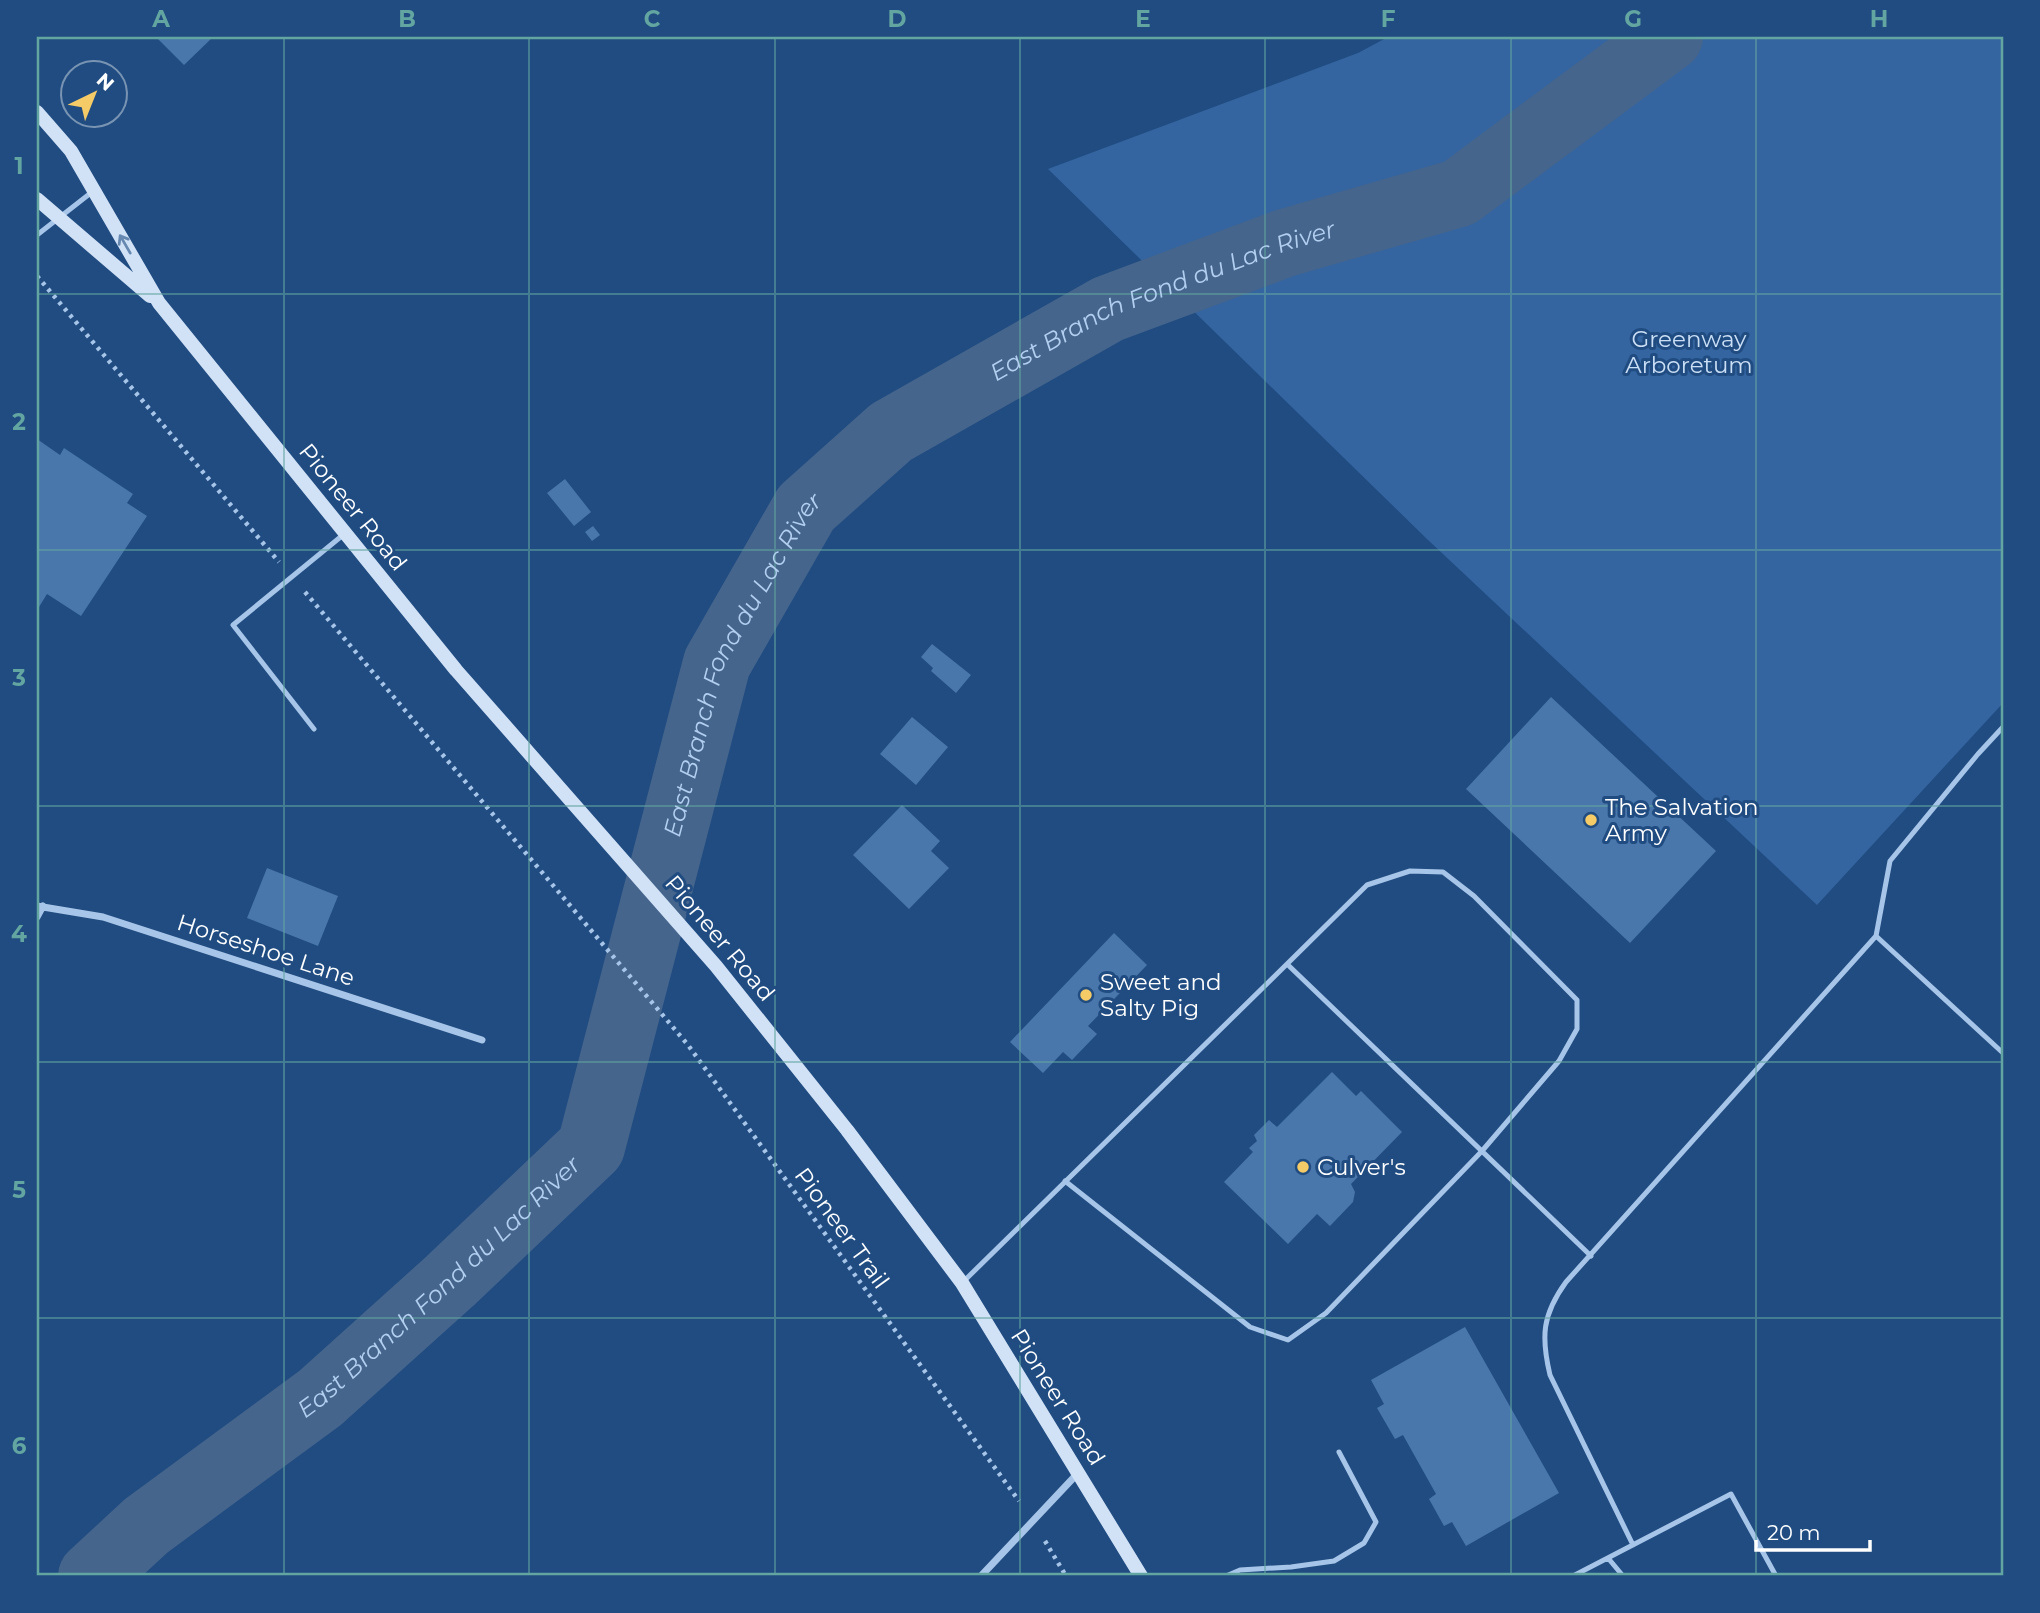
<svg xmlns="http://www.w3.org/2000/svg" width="2040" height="1613" viewBox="0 0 2040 1613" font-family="Montserrat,sans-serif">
  <rect width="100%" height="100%" fill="#204c81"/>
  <path fill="#3465a0" d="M1388,37H2003V703L1817,905L1427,539L1048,169L1358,53Z"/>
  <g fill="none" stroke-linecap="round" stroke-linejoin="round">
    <path stroke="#45658c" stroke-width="68" id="s1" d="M92,1576L146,1526L320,1398L450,1281L591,1147L717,663L806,508L891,432L1108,309L1285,243L1459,193L1669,37"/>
  </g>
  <path fill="#4976ab" d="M156,37H213L184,65Z
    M37,439L60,455L64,448L133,494L127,503L147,516L81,616L47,594L39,607L37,606Z
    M565,479L591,512L574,526L547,493Z
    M593,526L600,535L592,541L585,532Z
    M932,644L971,675L956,693L931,671L933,668L921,657Z
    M1551,697L1716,851L1630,943L1466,789Z
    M912,717L948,747L916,785L880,754Z
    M902,805L940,841L931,851L949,868L909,909L853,855Z
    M267,868L338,896L318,946L247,918Z
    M1114,933L1147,965L1088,1026L1097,1034L1072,1060L1063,1052L1043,1073L1010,1042Z
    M1332,1072L1356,1096L1361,1091L1402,1132L1351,1184L1355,1192L1353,1202L1330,1226L1317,1214L1288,1244L1224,1182L1253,1152L1249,1148L1257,1141L1254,1135L1269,1120L1277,1127Z
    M1465,1327L1559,1493L1466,1546L1452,1522L1444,1526L1429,1499L1436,1494L1403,1435L1395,1439L1377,1408L1384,1404L1371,1380Z"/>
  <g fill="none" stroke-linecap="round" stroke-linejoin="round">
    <path stroke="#a7c5e8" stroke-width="4.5" stroke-dasharray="3.5 5" stroke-linecap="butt" d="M37,276L279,562
      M305,592L688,1045L1019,1501
      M1045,1541L1066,1576"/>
    <path stroke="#a7c5e8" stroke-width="5" d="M37,235L92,192
      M314,729L233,625L343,535
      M1876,936L2003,1053
      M1065,1181L1250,1327L1288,1340L1326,1313L1482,1151L1559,1061L1577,1029V1000L1474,896L1443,872L1410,871L1367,885L1287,964
      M964,1281L1287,964L1591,1256
      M1633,1545L1550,1375C1541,1337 1542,1315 1566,1282L1876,936L1890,861L1978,754L2003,727
      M1608,1558L1623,1576
      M1226,1576L1240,1570L1291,1567L1334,1561L1364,1543L1376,1522L1339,1452
      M1573,1576L1731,1494L1776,1576"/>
    <path stroke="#a7c5e8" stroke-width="7" d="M37,906L103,917L482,1040
      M37,917L43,906
      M981,1576L1078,1473"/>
    <path stroke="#d1e2f7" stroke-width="14" d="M37,112L71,151L159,303L456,670L716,966L847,1130L962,1283L1141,1576
      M37,199L150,296"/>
  </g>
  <defs><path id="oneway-shaft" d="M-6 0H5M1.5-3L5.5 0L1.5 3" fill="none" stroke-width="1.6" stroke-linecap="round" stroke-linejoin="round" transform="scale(1.75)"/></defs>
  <use stroke="#6788b0" href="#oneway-shaft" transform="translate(125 244) rotate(-120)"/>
  <path fill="none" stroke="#63a6a1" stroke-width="2" stroke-opacity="0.55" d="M284,37V1576M529,37V1576M775,37V1576M1020,37V1576M1265,37V1576M1511,37V1576M1756,37V1576M37,294H2003M37,550H2003M37,806H2003M37,1062H2003M37,1318H2003"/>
  <g fill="#f5cb67" stroke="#204c81" stroke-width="2.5">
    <circle cx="1591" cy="820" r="7"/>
    <circle cx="1086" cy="995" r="7"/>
    <circle cx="1303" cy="1167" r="7"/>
  </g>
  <g text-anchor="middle" stroke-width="6" stroke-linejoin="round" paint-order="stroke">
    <g font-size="23" fill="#cadff6" stroke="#204c81">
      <text x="1689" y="347">Greenway<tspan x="1689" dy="26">Arboretum</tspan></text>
    </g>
    <g font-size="23" fill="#fff" stroke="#204c81">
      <text transform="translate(353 507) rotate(51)" y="8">Pioneer Road</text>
      <text transform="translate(720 938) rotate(50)" y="8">Pioneer Road</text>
      <text transform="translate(266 950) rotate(18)" y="8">Horseshoe Lane</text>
      <text transform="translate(842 1228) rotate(54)" y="8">Pioneer Trail</text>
      <text transform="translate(1058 1397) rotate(58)" y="8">Pioneer Road</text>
    </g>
    <g font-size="23" fill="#fff" stroke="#204c81" text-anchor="start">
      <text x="1605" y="815">The Salvation<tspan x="1605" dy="26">Army</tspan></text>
      <text x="1100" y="990">Sweet and<tspan x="1100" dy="26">Salty Pig</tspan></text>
      <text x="1317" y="1175">Culver's</text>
    </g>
    <g font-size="24" font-style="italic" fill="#b2cff0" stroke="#204c81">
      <text dy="8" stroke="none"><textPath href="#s1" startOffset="1755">East Branch Fond du Lac River</textPath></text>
      <text dy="8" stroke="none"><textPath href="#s1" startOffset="1167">East Branch Fond du Lac River</textPath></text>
      <text dy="8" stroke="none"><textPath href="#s1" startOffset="452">East Branch Fond du Lac River</textPath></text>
    </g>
  </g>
  <rect width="2040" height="1613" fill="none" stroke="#204c81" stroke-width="77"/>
  <g transform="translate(94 94) rotate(43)"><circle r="33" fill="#204c81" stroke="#7994b3" stroke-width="2"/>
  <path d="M0-5L12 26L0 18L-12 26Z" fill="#f5cb67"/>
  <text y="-10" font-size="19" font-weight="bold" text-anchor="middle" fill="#ffffff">N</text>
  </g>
  <path d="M1756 1540v10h114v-10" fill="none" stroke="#ffffff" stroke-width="3.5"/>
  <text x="1767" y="1540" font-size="21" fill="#ffffff" stroke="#204c81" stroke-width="5" paint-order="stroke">20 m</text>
  <rect x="38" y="38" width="1964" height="1536" fill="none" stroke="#63a6a1" stroke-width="2.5"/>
  <g font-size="23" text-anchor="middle" font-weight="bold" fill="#63a6a1">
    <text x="161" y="27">A</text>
    <text x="407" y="27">B</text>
    <text x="652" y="27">C</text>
    <text x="897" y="27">D</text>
    <text x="1143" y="27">E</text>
    <text x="1388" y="27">F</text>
    <text x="1633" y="27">G</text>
    <text x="1879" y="27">H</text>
    <text x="19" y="174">1</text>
    <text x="19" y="430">2</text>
    <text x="19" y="686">3</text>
    <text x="19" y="942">4</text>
    <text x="19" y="1198">5</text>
    <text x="19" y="1454">6</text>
  </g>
</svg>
